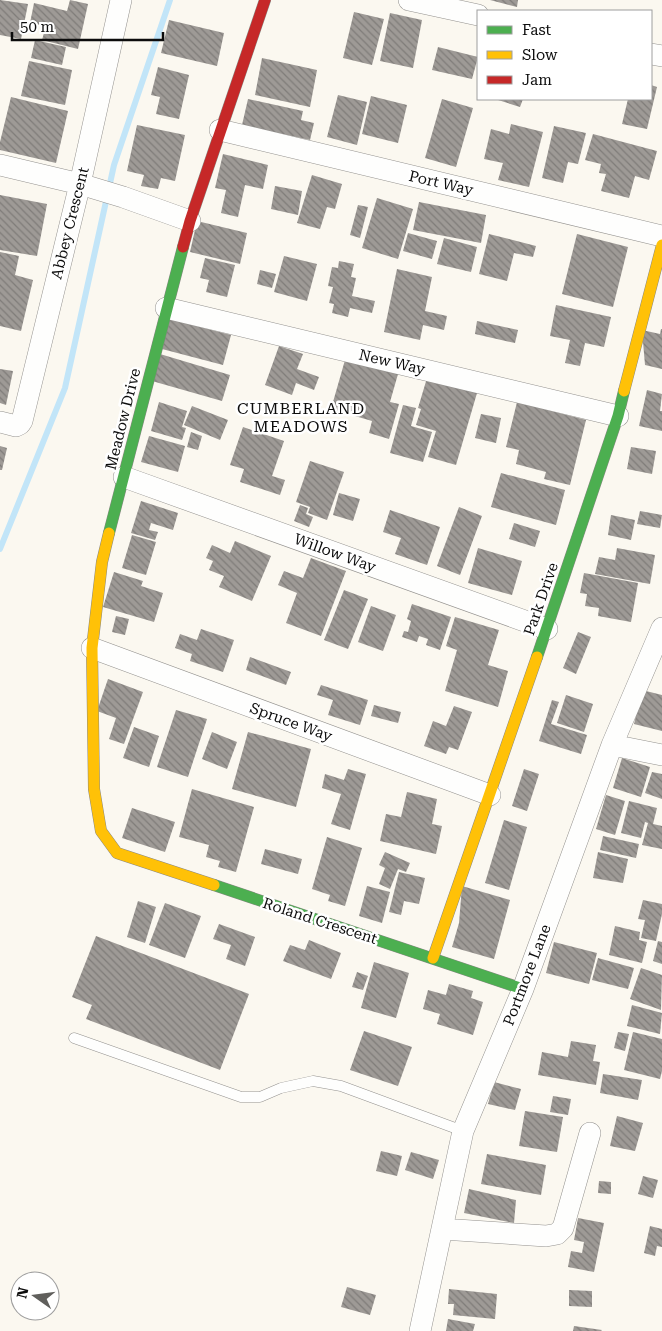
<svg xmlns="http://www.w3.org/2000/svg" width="662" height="1331" viewBox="0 0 662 1331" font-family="'Roboto Serif',serif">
  <defs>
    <pattern id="building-back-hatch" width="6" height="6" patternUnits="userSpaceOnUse" patternTransform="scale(1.25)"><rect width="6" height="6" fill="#9e9a96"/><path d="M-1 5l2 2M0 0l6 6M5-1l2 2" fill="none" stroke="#7f7c79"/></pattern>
  </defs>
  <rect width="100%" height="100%" fill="#fbf8f0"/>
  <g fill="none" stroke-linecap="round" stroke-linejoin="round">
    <path stroke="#c2e5f8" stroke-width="6" d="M0,549L65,388L114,165L170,0"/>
  </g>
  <path fill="url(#building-back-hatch)" d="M0,0L28,4L21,39L0,35Z
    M70,0L88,4L78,49L42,40L46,26L30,23L34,3L67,11Z
    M490,0H518L517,7Z
    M354,12L384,19L372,65L343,58Z
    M390,13L422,20L413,68L380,61Z
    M169,20L224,33L217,66L161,53Z
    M35,40L66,47L62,65L31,58Z
    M438,47L478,57L472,79L432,70Z
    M262,58L317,70L310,107L255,95Z
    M29,61L72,70L65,105L21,96Z
    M158,67L189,75L179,119L156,114L160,97L151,95Z
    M651,85L657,87L647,129L622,124L628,99H651Z
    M338,95L367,102L357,145L327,137Z
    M371,96L407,105L398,143L362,134Z
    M11,97L68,111L56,163L0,150V142Z
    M248,99L303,111L301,120L314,123L310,140L242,125Z
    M442,99L473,108L456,167L425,158Z
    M495,99H523L520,107Z
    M511,124L543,132L529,187L498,180L503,163L484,159L491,129L509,134Z
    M137,125L185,135L175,181L161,178L158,189L141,186L144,175L127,171Z
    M554,126L586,133L578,164L568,162L563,183L542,178Z
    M593,134L657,151L649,180L635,176L629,198L601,191L606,174L599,173L601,164L585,160Z
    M223,154L268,165L263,189L245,185L238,217L221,213L226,190L215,188Z
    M312,175L342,184L335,209L327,207L320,229L297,223Z
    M275,186L302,191L298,215L271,209Z
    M0,195L47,204L37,256L0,250Z
    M377,198L413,209L398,259L362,248Z
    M419,202L486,215L481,243L413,230Z
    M358,205L368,207L360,238L350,235Z
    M197,221L247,233L240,264L190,252Z
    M408,233L437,241L432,259L403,251Z
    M489,234L536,246L533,257L514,253L507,281L479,274Z
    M577,234L628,247L613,307L562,294Z
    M444,238L477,247L471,272L437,264Z
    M0,252L19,256L15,275L33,280L21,331L0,326Z
    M284,256L317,264L307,301L274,292Z
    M205,258L235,265L227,297L206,292L209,280L200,278Z
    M339,261L354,264L351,277L356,278L352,296L375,301L372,313L350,308L348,317L332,313L334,304L329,303L333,287L328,286L332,267L338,268Z
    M397,269L432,277L425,311L447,316L444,330L423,325L420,340L384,332Z
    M260,270L276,274L272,288L257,284Z
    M556,305L611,317L604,347L585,343L580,366L565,363L570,340L550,336Z
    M169,319L231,335L223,365L162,349Z
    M477,321L518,330L515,343L475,334Z
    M661,329H662V369L645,365L642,330L660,334Z
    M279,346L303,354L297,369L319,377L314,390L296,383L292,395L265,385Z
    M160,354L230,375L222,401L152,381Z
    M345,360L398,374L390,402L399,404L389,439L369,433L372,421L331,409Z
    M0,369L13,371L6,405L0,403Z
    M427,378L477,393L456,465L428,457L436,431L416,425L421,409L418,408Z
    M647,390L662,394L660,411H662V431L639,426Z
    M159,402L187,411L182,427L186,428L182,440L151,431Z
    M517,402L586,420L570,485L544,479L546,472L516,464L519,450L506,447Z
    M403,405L416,408L411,426L432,432L423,462L390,453Z
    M192,406L228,420L220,440L184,425Z
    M481,414L501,418L496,443L475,438Z
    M243,427L284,441L272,476L285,480L280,495L240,482L244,469L230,465Z
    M191,432L202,436L198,450L187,447Z
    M149,436L185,446L178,472L141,462Z
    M0,446L7,448L2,470H0Z
    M631,447L656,451L652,474L627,469Z
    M310,461L344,472L327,520L308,513L310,507L296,502Z
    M501,473L565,490L556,525L491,507Z
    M339,493L360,499L353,521L333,515Z
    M141,501L178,513L173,530L151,523L149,530L158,532L155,540L131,533Z
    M300,505L308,508L306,514L313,517L309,527L294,521Z
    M459,507L482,516L460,575L437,566Z
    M390,510L440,527L427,565L395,554L401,538L383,532Z
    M640,511L662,515L660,528L637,524Z
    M611,515L635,520L631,540L608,535Z
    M514,523L540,531L535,547L509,539Z
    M132,535L156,542L146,575L122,568Z
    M235,541L271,556L252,601L219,587L224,576L209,570L213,561L206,558L212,545L230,553Z
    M478,548L522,561L512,595L468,583Z
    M617,548L655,555L650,584L595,574L599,557L615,560Z
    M311,558L346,571L321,636L286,623L297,593L278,585L284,571L303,578Z
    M114,572L143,581L141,586L163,593L154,622L103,607Z
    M584,573L638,583L631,622L598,616L599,608L585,606L587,594L580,593Z
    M344,590L368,599L348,649L324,640Z
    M412,604L451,617L440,650L426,645L428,639L419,636L417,642L402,637L404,631L408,632L411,621L407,619Z
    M371,606L396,615L383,651L358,642Z
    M116,616L129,619L125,635L112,632Z
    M455,617L499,630L488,665L508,671L498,707L445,691L457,650L446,646Z
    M201,629L234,640L223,672L190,661L192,654L175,648L180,634L197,640Z
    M578,632L591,637L576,674L563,668Z
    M250,657L291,672L286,685L246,670Z
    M108,679L143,692L124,744L109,739L116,718L97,711Z
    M321,685L368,700L360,725L328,715L333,700L317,695Z
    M642,690L662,695V731L634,724Z
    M566,695L593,704L584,732L557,723Z
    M552,700L559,702L551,724L587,735L581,754L539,741Z
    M374,705L401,712L398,723L371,716Z
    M454,706L472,712L458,750L449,747L446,754L424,746L433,721L446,726Z
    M176,710L207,719L188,777L157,767Z
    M134,727L159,736L149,767L123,758Z
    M212,732L237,742L227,769L202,759Z
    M248,732L311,749L296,807L232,789Z
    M622,758L650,767L641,797L613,788Z
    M348,769L366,774L350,830L331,824L341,794L322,788L325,774L344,780Z
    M524,769L539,774L527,811L512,806Z
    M652,772L662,774V799L645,793Z
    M192,789L254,807L236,872L218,867L220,861L206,857L209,845L179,837Z
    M407,792L437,799L432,824L442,826L436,854L380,841L386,814L401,817Z
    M606,795L625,801L615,835L596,829Z
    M629,801L657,808L653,824L662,826V849L642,845L648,823L645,822L641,838L621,833Z
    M132,808L175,822L165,852L122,838Z
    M504,820L527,827L509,890L485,883Z
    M603,836L639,844L636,858L600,850Z
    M327,837L362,848L345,906L328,901L330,895L312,889Z
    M265,849L302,859L298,874L261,864Z
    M385,852L410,863L406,872L398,869L390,889L379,884L385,868L379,865Z
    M598,852L628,859L623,883L593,878Z
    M399,872L425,878L419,904L404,901L401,915L389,912Z
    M367,886L390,892L382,923L359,916Z
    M462,886L510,900L494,959L452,947L459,923Z
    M643,900L662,904V914L656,941L641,938L645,920L638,919Z
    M138,901L156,907L145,943L127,937Z
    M165,903L201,916L185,958L149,945Z
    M219,924L255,937L245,966L226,959L231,945L213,939Z
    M615,926L640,932L639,940L647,942L642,963L609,955Z
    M96,936L249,994L220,1070L86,1019L92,1005L72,997Z
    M309,940L341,953L331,979L283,961L290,945L305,950Z
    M658,941L662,942V964L653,961Z
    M554,942L597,953L589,984L546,973Z
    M598,958L634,968L628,989L592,980Z
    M374,962L409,973L396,1018L361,1008Z
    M641,968L662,975L661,1010L630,999Z
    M357,972L368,976L363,990L352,987Z
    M449,984L473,991L471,998L483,1002L473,1035L437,1024L440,1014L423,1009L428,990L446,995Z
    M632,1005L662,1013L660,1034L627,1026Z
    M364,1031L412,1047L398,1086L350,1070Z
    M618,1032L629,1034L625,1051L614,1048Z
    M633,1032L662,1039V1071L660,1079L624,1070Z
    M571,1041L596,1045L593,1061L600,1062L596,1085L538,1075L542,1052L568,1057Z
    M603,1074L642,1080L638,1100L600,1093Z
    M494,1082L521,1089L515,1110L488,1104Z
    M553,1096L571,1099L568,1115L550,1112Z
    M525,1111L563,1117L557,1152L519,1146Z
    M617,1116L643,1123L635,1151L610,1146Z
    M381,1151L402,1156L397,1176L376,1171Z
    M411,1152L439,1160L433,1179L405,1170Z
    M487,1154L546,1165L541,1195L481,1184Z
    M643,1176L658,1180L653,1198L638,1194Z
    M599,1181L611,1182V1194L598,1193Z
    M469,1189L516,1200L514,1223L464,1213Z
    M578,1218L604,1223L594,1272L568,1267L571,1251L582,1253L584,1242L574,1240Z
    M650,1226L662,1229V1247L657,1246L655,1256L644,1253Z
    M347,1287L376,1295L370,1315L341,1307Z
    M449,1289L497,1294L495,1319L453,1315L454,1304H448Z
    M569,1290L592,1291V1307L569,1306Z
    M448,1319L475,1324L473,1331H446Z
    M574,1326L602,1330L601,1331H573Z"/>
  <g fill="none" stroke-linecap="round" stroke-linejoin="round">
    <g stroke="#94928f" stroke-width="11">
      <path id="lane" d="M74,1038L241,1097H260L281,1088L313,1081L341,1086L463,1131"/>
    </g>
    <g stroke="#94928f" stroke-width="22">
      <path id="street" d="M409,0L478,15
        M651,54L662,56
        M220,130L662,236
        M0,165L80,184L123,197L190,221
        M166,308L618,416
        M0,422L16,426L20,424L22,421L80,184L121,0
        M124,477L547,629
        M92,648L490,795
        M612,745L662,755
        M442,1229L546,1236L557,1234L563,1228L590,1133
        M420,1331L463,1131L523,989L612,745L662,628"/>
    </g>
    <g stroke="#8a8985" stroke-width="12">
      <path id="fast" d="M109,533L183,247
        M537,657L618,416L624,391
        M214,885L523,989"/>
    </g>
    <g stroke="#8a8985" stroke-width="12">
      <path id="slow" d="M624,391L662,245
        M109,533L102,562L92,648L94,789L101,831L117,853L214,885
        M433,958L537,657"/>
    </g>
    <g stroke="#8a8985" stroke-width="12">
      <path id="jam" d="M183,247L190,221L265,0"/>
    </g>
    <use href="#lane" stroke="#fefefd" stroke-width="10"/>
    <use href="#street" stroke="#fefefd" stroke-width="21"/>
    <use href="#fast" stroke="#4caf50" stroke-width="11"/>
    <use href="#slow" stroke="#ffc107" stroke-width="11"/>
    <use href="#jam" stroke="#c62828" stroke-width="11"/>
  </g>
  <g text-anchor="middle" stroke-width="5" stroke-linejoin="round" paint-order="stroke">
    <g font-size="15" fill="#0c0c0c" stroke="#fff">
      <text transform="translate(441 183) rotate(13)" y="5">Port Way</text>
      <text transform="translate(70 223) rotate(-76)" y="5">Abbey Crescent</text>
      <text transform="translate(392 362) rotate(13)" y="5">New Way</text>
      <text transform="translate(123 419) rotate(-76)" y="5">Meadow Drive</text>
      <text transform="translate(335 553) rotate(20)" y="5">Willow Way</text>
      <text transform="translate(541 599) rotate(-71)" y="5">Park Drive</text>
      <text transform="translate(291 722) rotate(20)" y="5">Spruce Way</text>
      <text transform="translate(320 921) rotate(18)" y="5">Roland Crescent</text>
      <text transform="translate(527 975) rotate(-69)" y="5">Portmore Lane</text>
    </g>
    <g font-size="16" letter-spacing="1" fill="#0c0c0c" stroke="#fff">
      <text x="301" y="414">CUMBERLAND<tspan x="301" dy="18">MEADOWS</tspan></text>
    </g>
  </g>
  <rect x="477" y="10" width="175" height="90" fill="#ffffff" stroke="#9e9e9e"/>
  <rect x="487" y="26" width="25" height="8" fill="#4caf50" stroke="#9e9e9e"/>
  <text x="522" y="35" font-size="15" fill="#0c0c0c">Fast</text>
  <rect x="487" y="51" width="25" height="8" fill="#ffc107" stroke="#9e9e9e"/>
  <text x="522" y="60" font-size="15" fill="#0c0c0c">Slow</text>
  <rect x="487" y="76" width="25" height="8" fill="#c62828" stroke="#9e9e9e"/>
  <text x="522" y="85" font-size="15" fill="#0c0c0c">Jam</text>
  <g transform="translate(35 1296) rotate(284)"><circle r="24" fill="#ffffff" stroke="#9e9e9e"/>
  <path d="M0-4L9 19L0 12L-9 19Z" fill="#605f5c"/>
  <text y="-8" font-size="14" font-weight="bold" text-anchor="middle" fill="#0c0c0c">N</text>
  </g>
  <path d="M12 32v8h151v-8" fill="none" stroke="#0c0c0c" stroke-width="2.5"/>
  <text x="20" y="32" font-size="15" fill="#0c0c0c" stroke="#ffffff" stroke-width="4" paint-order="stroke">50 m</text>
</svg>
